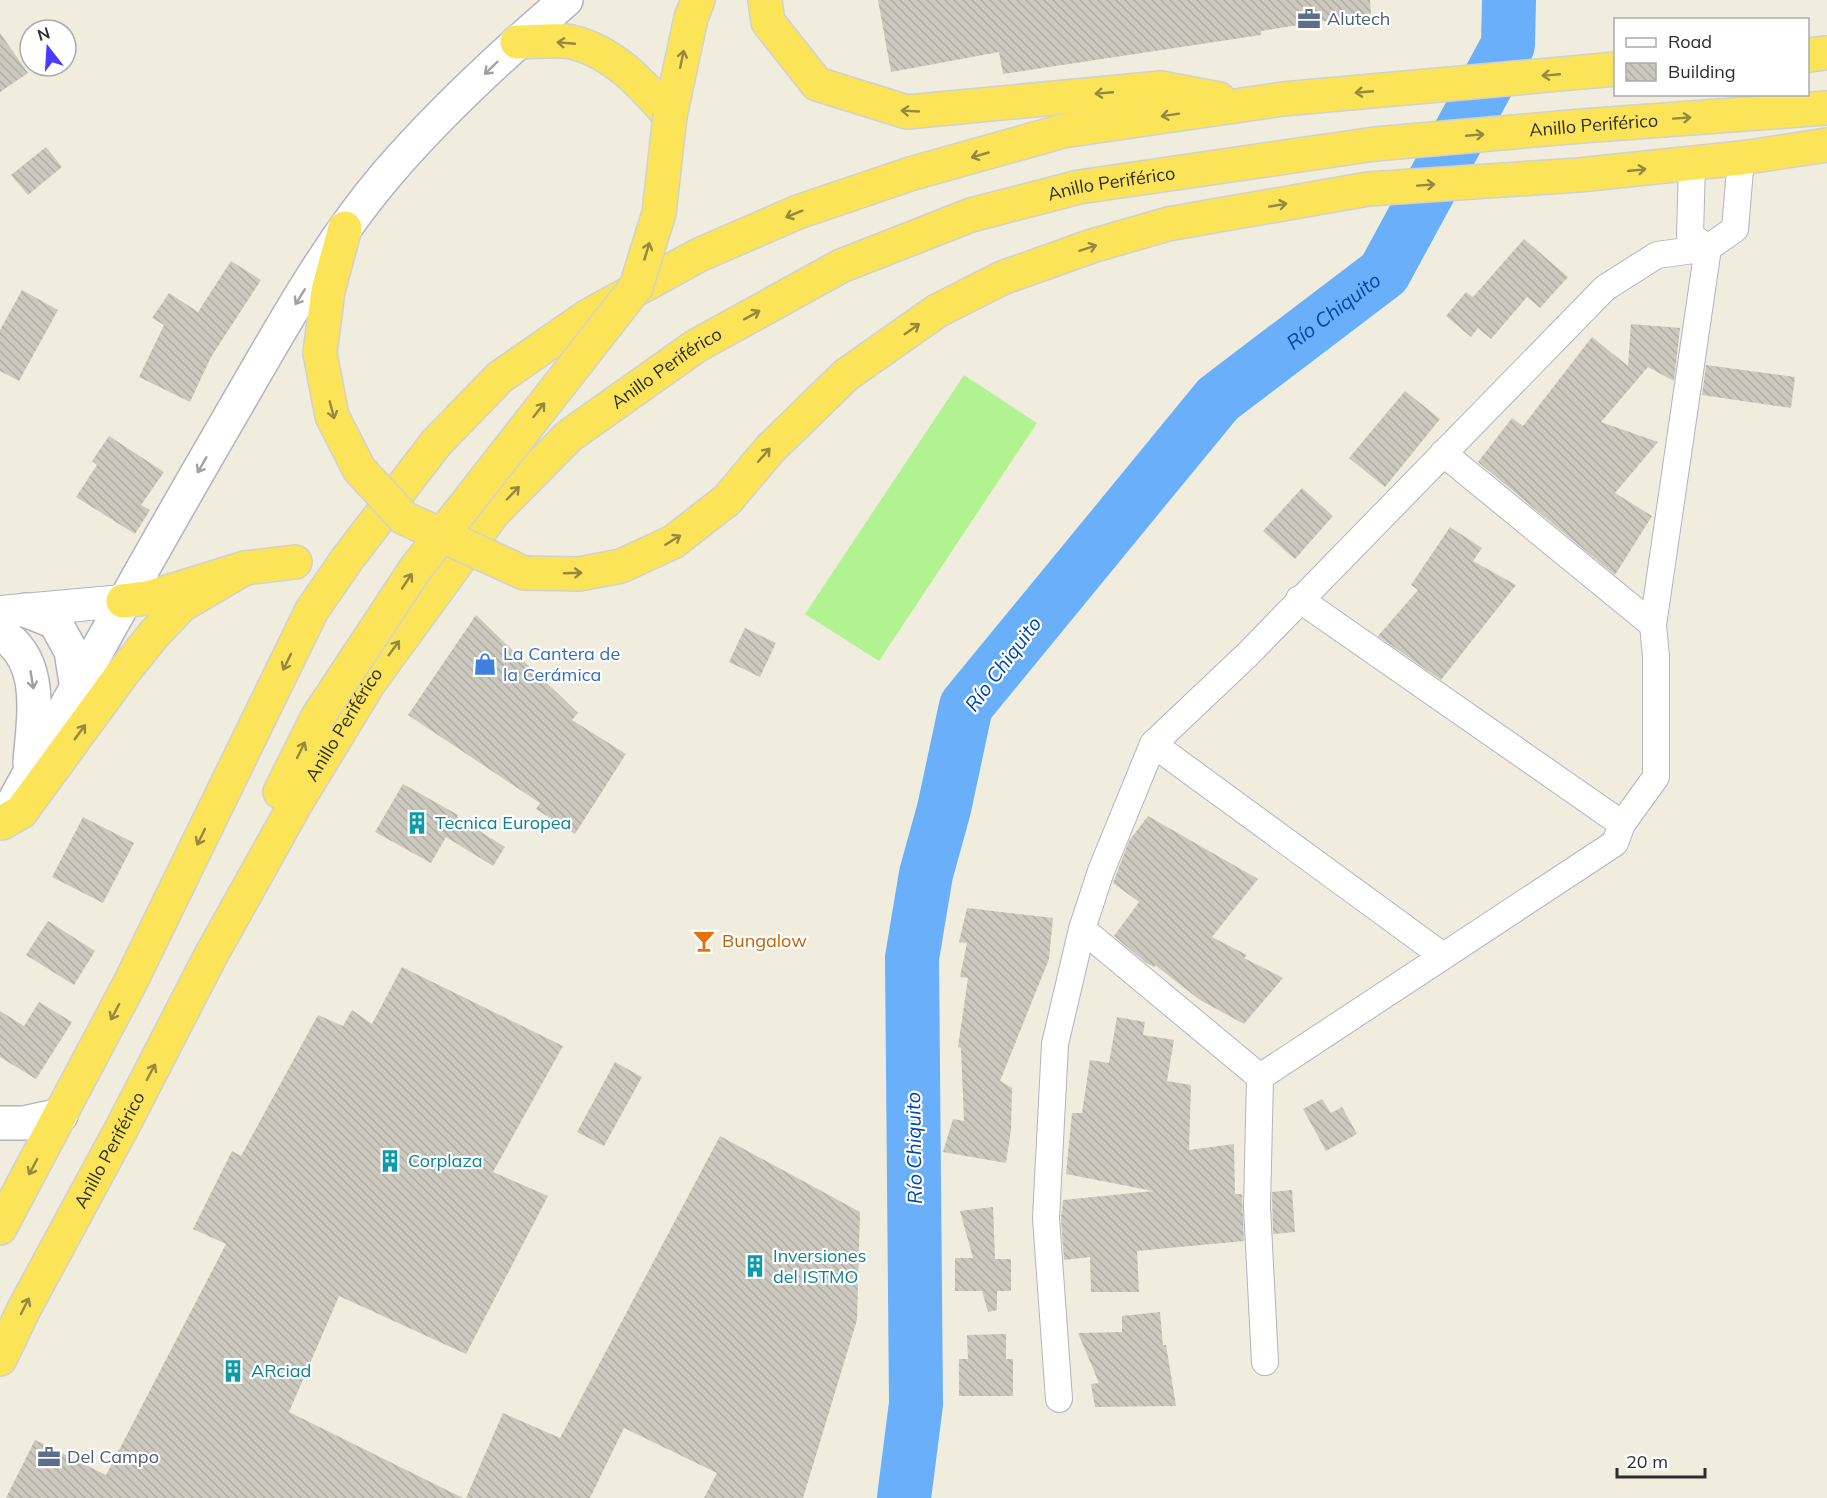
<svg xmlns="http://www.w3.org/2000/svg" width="1827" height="1498" viewBox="0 0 1827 1498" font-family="Mulish,sans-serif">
  <defs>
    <pattern id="building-back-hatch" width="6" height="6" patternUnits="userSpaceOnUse" patternTransform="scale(1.5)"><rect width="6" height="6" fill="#cbc9be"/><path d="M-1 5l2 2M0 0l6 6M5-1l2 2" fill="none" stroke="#afada4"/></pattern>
  </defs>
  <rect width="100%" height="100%" fill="#f0eddf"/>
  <path fill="#b1f391" d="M964,375L1037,423L879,661L805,614Z"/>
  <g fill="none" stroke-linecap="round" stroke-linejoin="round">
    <path stroke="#69affa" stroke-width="54" id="s1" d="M904,1498L916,1404L912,958L926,874L944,809L966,706L1218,399L1384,273L1508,45L1509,0"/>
  </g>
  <path fill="url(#building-back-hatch)" d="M878,0H1370L1371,14L1261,31V35L1003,74L999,52L891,72Z
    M0,33L28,73L0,92Z
    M46,147L62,167L28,195L11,175Z
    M1524,239L1568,277L1540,308L1527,297L1491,339L1478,328L1471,337L1446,316L1466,292L1473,297Z
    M231,261L261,280L211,357L190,402L139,377L164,325L152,318L169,293L198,312Z
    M22,290L58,310L19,381L0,371V330Z
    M1631,324L1680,328L1674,381L1648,367L1601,422L1658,442L1615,493L1652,516L1615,575L1478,462L1512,418L1523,426L1592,337L1628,366Z
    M1706,365L1795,377L1791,408L1702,395Z
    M1405,391L1440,419L1385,487L1349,458Z
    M109,436L164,472L141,505L150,510L135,534L76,497L97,465L92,461Z
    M1302,488L1333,516L1295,559L1263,531Z
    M1450,527L1482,548L1473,561L1516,585L1441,680L1378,636L1418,590L1411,585Z
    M476,615L578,713L572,720L626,754L575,834L536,809L540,803L408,715Z
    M745,628L776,643L760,677L729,662Z
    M403,784L458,815L457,817L505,847L493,866L446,837L431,863L375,832Z
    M1148,816L1258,879L1212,937L1247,955L1244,958L1283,978L1244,1024L1200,1000L1155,965V967L1146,963L1114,936L1139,902L1113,883L1129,841Z
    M83,817L134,843L103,903L52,877Z
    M967,908L1053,918L1049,959L1000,1081L1012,1088L1011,1130L1006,1163L943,1152L953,1119L964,1121L961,1048L958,1047L968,978L960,977L967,943L959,942Z
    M48,921L95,951L74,985L26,955Z
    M402,967L563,1046L493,1172L548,1196L466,1354L339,1296L289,1412L463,1498H6L35,1440L106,1475L226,1244L193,1229L232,1151L241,1156L318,1015L343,1026L352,1010L372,1024Z
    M39,1002L72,1022L36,1079L0,1057V1011L24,1026Z
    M1117,1017L1145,1022L1143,1035L1174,1040L1167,1081L1191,1085L1189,1150L1234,1144L1235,1194H1242L1244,1241L1137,1251L1139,1292H1091L1090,1257L1064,1260L1061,1218L1063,1200L1153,1191L1066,1174L1072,1113H1082L1090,1060L1109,1063Z
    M615,1062L642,1077L604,1146L577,1132Z
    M1322,1099L1331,1113L1342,1107L1357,1134L1326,1151L1303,1109Z
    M720,1136L860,1212L857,1320L803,1498H704L717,1473L624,1428L590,1498H466L503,1413L560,1438Z
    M1292,1190L1295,1232L1273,1234L1272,1192Z
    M993,1207L995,1259H1011V1291H997V1310L988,1312L982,1291H955V1258H973L960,1211Z
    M1160,1312L1163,1345H1166L1176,1406L1095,1407L1091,1384L1099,1383L1078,1333L1122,1332V1316Z
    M1006,1334V1359H1013V1396H959V1359H968L967,1335Z"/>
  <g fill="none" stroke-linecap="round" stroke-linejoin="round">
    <g stroke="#b3b2c2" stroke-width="28">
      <path id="minor" d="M1692,164L1690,235L1708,248
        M1443,453L1653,625
        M1299,599L1622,824
        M1153,744L1443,956
        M1082,929L1260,1077
        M1265,1362L1257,1207L1260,1077L1615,843L1622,824L1656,777V656L1653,625L1708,248
        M1059,1399L1046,1218L1055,1044L1082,929L1101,871L1153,744L1247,655L1605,288L1657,255L1708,248L1735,229L1741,158"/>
    </g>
    <g stroke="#b3b2c2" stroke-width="34">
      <path id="tertiary" d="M0,612L123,601"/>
    </g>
    <g stroke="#b3b2c2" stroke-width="36">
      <path id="secondary" d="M25,610L55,622L71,651L77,689
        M0,633C46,660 33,719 30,763
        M9,811C80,680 153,549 228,420C277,336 324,248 387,174C441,111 503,54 566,0
        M0,1123H24L61,1115"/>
    </g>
    <g stroke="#d1d1d1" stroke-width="36">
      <g id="trunk">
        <path d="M765,0L768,22L817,84L907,112L1161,88L1219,99"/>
        <path d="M517,42C534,42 556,39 572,42C614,52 644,86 670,116"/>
        <path d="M1808,55L1827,53"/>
        <path d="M670,116L691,18L698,0"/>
        <path d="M320,353L328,291L345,228"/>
        <path d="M524,573L579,574L621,566L673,542L727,500L770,449L846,375L937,311L1002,278L1092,246L1168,224L1368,189L1579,175L1741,158L1827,145"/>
        <path d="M123,601L148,598L245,568L295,562"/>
        <path d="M280,792L317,718"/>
        <path d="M2,823L21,812L122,674L155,633L182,605L245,568"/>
        <path d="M0,1228L130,983L312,610L348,558L436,443L500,377L588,316L699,255L798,212L910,174L1063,131L1283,99L1616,69"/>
        <path id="s2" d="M0,1359L24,1309L124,1124L210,957L296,803L369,683L493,513L569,436L696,346L841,266L971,215L1079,187L1375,144L1582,126L1827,108"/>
      </g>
    </g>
    <use href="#minor" stroke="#fff" stroke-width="26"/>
    <use href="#tertiary" stroke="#fff" stroke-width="32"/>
    <use href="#secondary" stroke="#fff" stroke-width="33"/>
    <use href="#trunk" stroke="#fce458" stroke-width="33"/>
    <g stroke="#d1d1d1" stroke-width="36" stroke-linecap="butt">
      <path id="trunk-bridge" d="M320,353L332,416L359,469L404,518L524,573
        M317,718L416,568L636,287L659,213L670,116"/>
    </g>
    <use href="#trunk-bridge" stroke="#fce458" stroke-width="33"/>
  </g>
  <defs><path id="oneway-shaft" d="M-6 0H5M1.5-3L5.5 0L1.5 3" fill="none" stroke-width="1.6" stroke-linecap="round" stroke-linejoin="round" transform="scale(1.5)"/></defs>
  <g stroke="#948842">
    <use href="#oneway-shaft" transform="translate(566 43) rotate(-175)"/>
    <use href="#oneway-shaft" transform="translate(682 59) rotate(-78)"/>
    <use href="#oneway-shaft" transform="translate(1551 75) rotate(175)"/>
    <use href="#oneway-shaft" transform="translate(1364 92) rotate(175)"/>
    <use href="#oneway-shaft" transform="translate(1104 93) rotate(175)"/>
    <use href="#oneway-shaft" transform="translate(910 111) rotate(-177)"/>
    <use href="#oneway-shaft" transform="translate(1170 115) rotate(171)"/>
    <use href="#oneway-shaft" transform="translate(1682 118) rotate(-4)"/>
    <use href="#oneway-shaft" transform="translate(1475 135) rotate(-5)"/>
    <use href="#oneway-shaft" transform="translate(980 155) rotate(164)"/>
    <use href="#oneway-shaft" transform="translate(1637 170) rotate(-6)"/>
    <use href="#oneway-shaft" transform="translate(1426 185) rotate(-4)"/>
    <use href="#oneway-shaft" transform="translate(1278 205) rotate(-10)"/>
    <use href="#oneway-shaft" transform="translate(794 214) rotate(158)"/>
    <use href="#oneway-shaft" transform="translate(1088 248) rotate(-18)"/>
    <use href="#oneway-shaft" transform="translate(647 251) rotate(-73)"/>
    <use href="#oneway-shaft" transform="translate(752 315) rotate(-29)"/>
    <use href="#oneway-shaft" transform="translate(912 329) rotate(-35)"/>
    <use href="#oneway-shaft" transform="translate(332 410) rotate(75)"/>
    <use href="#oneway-shaft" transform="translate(539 410) rotate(-52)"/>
    <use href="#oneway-shaft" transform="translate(764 455) rotate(-49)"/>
    <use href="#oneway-shaft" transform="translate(513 493) rotate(-46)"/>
    <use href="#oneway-shaft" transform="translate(673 540) rotate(-32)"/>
    <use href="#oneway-shaft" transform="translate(573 573) rotate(-2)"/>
    <use href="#oneway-shaft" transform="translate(407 581) rotate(-56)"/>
    <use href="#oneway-shaft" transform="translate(394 648) rotate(-54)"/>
    <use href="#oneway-shaft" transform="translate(287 662) rotate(116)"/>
    <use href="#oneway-shaft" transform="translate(80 732) rotate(-54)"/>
    <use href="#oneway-shaft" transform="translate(301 750) rotate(-64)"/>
    <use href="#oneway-shaft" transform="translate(201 837) rotate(116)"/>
    <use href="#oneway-shaft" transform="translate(115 1012) rotate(118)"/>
    <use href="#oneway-shaft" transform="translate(151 1072) rotate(-62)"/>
    <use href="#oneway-shaft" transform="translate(33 1167) rotate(118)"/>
    <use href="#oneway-shaft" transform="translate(25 1306) rotate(-63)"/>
  </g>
  <g stroke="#a0a0a0">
    <use href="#oneway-shaft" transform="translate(491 68) rotate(136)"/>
    <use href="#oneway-shaft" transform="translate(300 297) rotate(122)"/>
    <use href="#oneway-shaft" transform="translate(202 465) rotate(120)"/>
    <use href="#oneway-shaft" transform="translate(32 680) rotate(81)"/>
  </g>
  <defs>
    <g id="office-bare" transform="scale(1.8)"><path d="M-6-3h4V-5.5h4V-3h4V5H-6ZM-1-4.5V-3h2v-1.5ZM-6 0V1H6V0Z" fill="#5c6f8a" stroke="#fff" stroke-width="2.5" paint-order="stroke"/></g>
    <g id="shop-bare" transform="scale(1.8)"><path d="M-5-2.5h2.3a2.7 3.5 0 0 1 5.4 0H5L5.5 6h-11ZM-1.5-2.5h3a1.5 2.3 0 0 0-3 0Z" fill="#3f7fe0" stroke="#fff" stroke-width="2.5" paint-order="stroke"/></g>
    <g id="building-bare" transform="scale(1.8)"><path d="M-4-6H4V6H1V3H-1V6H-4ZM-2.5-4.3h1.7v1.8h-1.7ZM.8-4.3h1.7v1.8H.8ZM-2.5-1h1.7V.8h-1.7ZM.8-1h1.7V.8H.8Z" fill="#0f9aa8" stroke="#fff" stroke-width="2.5" paint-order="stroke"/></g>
    <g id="bar-bare" transform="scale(1.8)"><path d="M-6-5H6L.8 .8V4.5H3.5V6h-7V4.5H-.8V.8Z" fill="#e8710a" stroke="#fff" stroke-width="2.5" paint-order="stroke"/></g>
  </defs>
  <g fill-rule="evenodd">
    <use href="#office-bare" x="1309" y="19"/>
    <use href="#shop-bare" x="485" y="664"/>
    <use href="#building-bare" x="417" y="823"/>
    <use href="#bar-bare" x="704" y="941"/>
    <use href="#building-bare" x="390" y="1161"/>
    <use href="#building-bare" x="755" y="1266"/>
    <use href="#building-bare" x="233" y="1371"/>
    <use href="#office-bare" x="49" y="1457"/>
  </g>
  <g text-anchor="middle" stroke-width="4.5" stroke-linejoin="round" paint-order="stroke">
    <g font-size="18" fill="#4e5e75" stroke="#fff" text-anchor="start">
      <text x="1327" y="25">Alutech</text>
      <text x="67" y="1463">Del Campo</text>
    </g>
    <g font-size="18" fill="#2d2d2d" stroke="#fff">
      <text dy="6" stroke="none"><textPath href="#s2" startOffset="2180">Anillo Periférico</textPath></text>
      <text dy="6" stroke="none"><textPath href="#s2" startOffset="1694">Anillo Periférico</textPath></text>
      <text dy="6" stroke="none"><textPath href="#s2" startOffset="1208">Anillo Periférico</textPath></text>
      <text dy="6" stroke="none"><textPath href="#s2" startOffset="722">Anillo Periférico</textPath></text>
      <text dy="6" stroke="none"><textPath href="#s2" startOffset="236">Anillo Periférico</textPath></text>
    </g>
    <g font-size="18" fill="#366cbe" stroke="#fff" text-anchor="start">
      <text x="503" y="660">La Cantera de<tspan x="503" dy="21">la Cerámica</tspan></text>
    </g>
    <g font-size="18" fill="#0d838f" stroke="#fff" text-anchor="start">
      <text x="435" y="829">Tecnica Europea</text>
      <text x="408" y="1167">Corplaza</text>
      <text x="773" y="1262">Inversiones<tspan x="773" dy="21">del ISTMO</tspan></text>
      <text x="251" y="1377">ARciad</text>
    </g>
    <g font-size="18" fill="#c56008" stroke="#fff" text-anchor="start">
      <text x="722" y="947">Bungalow</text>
    </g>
    <g font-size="20" font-style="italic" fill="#0046ae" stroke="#fff">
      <text dy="7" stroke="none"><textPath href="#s1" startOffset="1341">Río Chiquito</textPath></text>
      <text transform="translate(1003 664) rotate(-53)" y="7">Río Chiquito</text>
      <text transform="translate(914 1148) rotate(-91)" y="7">Río Chiquito</text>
    </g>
  </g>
  <rect x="1614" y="18" width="195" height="78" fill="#ffffff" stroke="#ababab" stroke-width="1.5"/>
  <rect x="1626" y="38" width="30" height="9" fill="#ffffff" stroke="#ababab" stroke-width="1.5"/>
  <text x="1668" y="48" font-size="18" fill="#2d2d2d">Road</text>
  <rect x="1626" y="63" width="30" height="18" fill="url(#building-back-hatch)" stroke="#ababab" stroke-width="1.5"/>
  <text x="1668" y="78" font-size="18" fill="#2d2d2d">Building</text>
  <g transform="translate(48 48) rotate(343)"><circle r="28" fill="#ffffff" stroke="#ababab" stroke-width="1.5"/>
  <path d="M0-4.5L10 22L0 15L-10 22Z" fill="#493cff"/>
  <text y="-9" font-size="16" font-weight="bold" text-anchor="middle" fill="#2d2d2d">N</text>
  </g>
  <path d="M1617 1468v9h88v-9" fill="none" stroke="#2d2d2d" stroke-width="3"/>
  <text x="1626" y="1468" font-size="18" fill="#2d2d2d" stroke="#ffffff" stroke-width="4.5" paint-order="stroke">20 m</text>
</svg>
